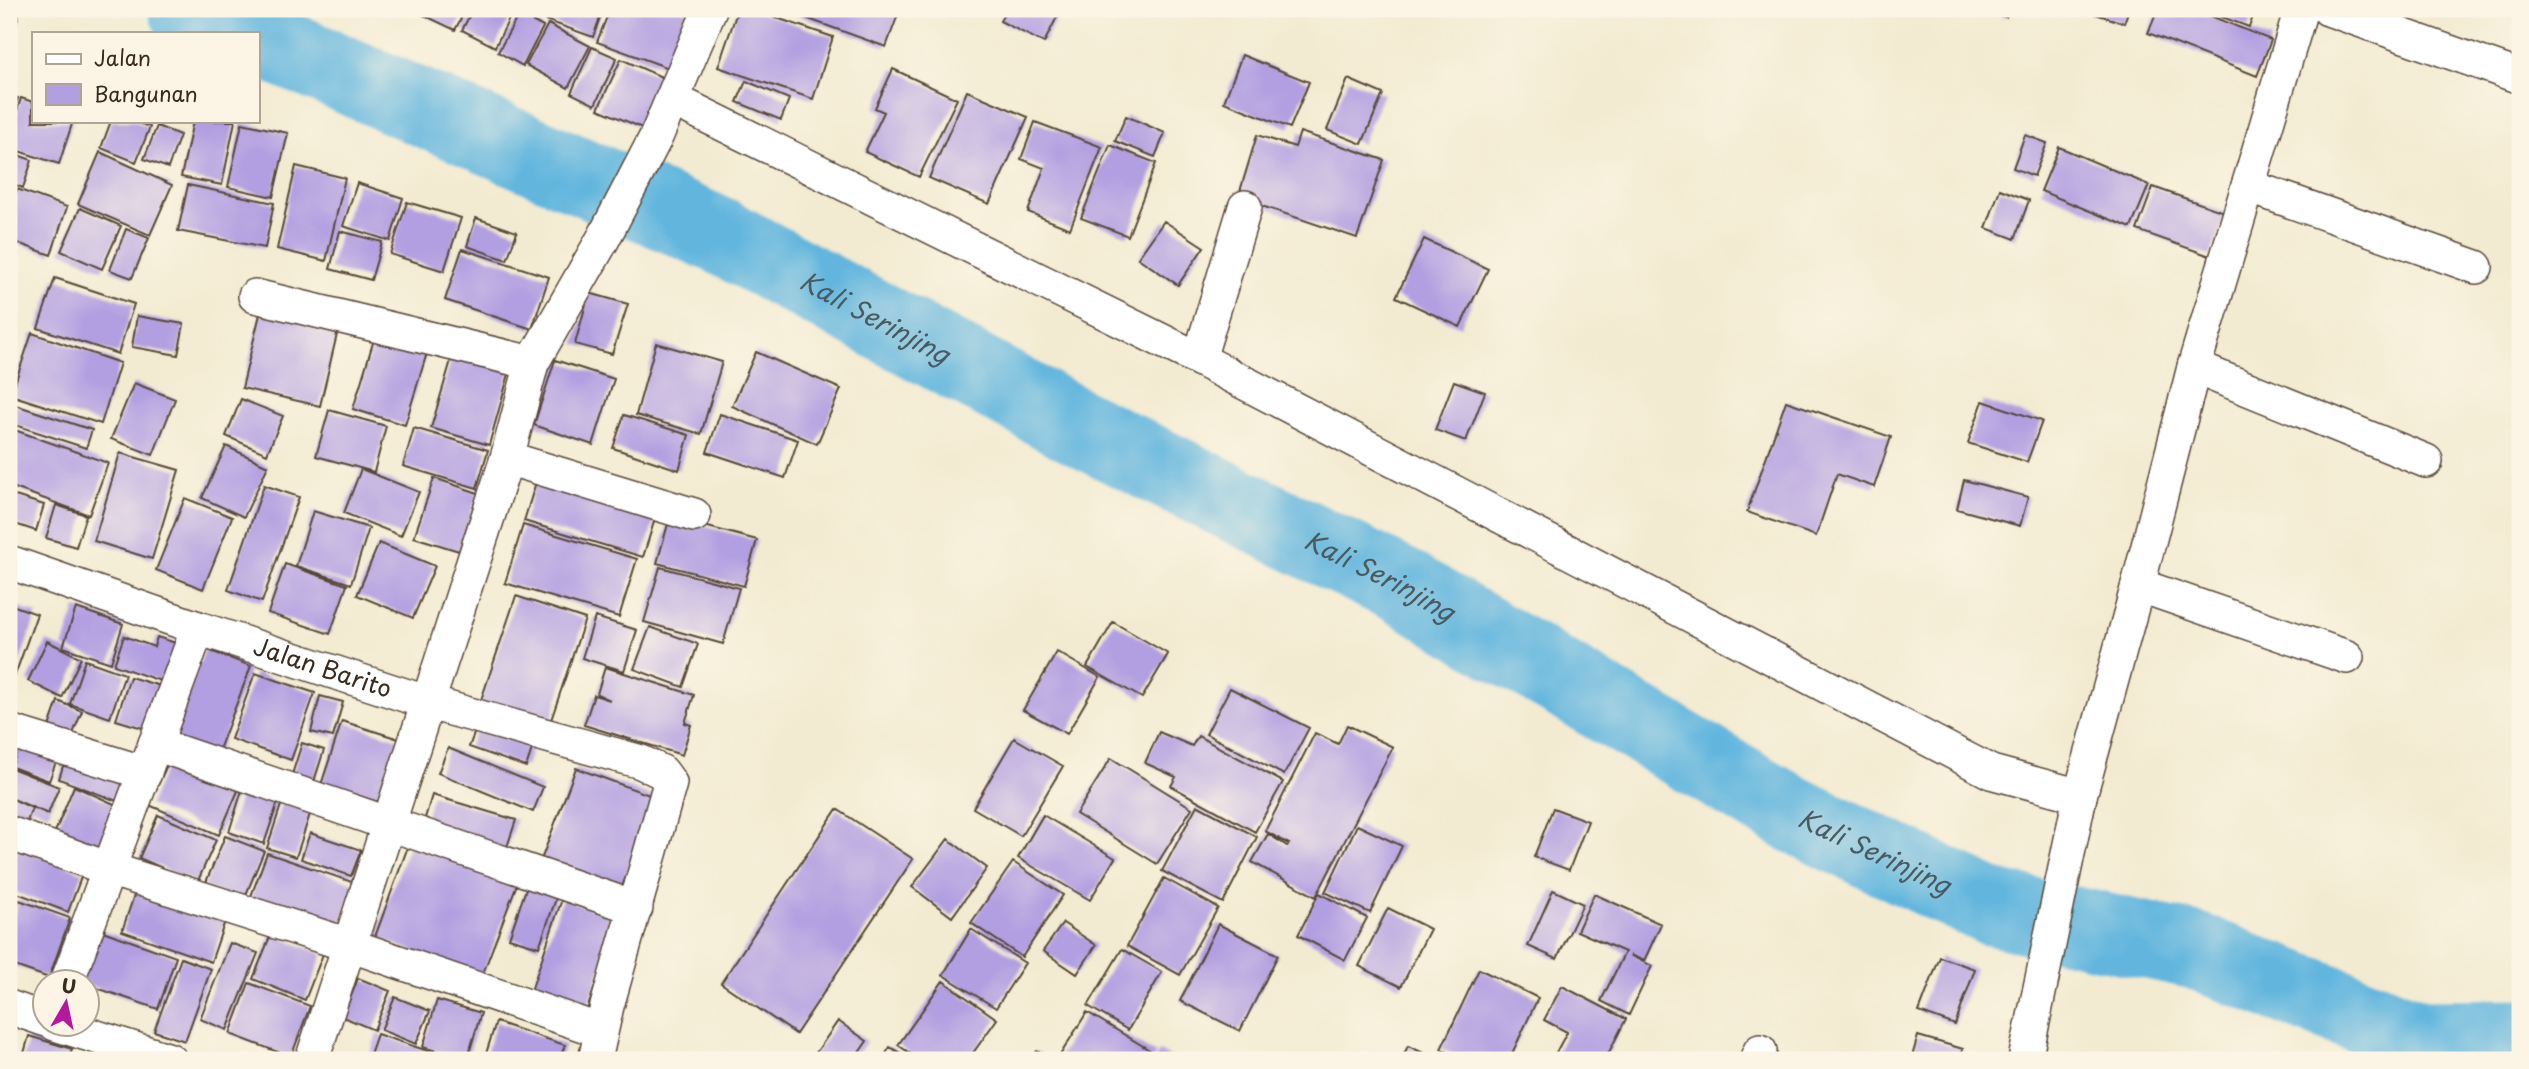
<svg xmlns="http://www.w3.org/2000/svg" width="2529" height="1069" viewBox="0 0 2529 1069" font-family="'Playpen Sans',sans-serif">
  <rect width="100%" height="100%" fill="#fcf5e5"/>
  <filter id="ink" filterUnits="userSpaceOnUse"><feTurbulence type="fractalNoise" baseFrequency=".0143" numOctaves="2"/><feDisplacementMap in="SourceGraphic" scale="14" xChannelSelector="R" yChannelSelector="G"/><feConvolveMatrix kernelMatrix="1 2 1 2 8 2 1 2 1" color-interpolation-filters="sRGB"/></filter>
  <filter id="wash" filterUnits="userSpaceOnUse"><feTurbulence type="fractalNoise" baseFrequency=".00686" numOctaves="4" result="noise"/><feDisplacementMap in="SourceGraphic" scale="28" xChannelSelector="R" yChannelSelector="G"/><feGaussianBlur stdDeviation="1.57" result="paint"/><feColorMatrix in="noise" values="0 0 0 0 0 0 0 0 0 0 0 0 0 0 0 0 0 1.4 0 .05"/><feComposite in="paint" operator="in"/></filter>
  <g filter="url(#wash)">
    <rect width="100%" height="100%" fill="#f3ebd1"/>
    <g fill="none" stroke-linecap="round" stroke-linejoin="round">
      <g stroke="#62b6de" stroke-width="77">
        <path d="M187,9L247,33"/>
        <path id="s1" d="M257,37L721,236L1076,426L1402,586L1793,814L1990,907L2196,951L2420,1038L2520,1037"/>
      </g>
    </g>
    <g id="blocks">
      <path fill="#b29fe1" d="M411,9H466L455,30Z
        M473,9H514L495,47L462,30Z
        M533,9H603L593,37L531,15Z
        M610,9H680L698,15L677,71L597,42Z
        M738,9H750L833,37L813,99L718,67Z
        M781,9H900L886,47Z
        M1007,9H1061L1044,43L1000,21Z
        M1981,9H2008L2006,17Z
        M2080,9H2129L2124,23Z
        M2158,9H2193L2271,40L2257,76L2148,33Z
        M2209,9H2256L2249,27L2208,12Z
        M9,10L19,13L10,47H9Z
        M519,14L543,27L523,66L498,52Z
        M548,24L590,46L568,88L526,65Z
        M592,47L617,58L595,105L571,93Z
        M1242,55L1309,82L1290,128L1224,102Z
        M621,59L664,78L642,128L598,109Z
        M893,69L957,99L919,177L865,152L884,112L875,108Z
        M1348,79L1383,94L1362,144L1327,130Z
        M746,81L789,99L781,120L737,102Z
        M967,91L1028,117L989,204L929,178Z
        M9,95L18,98L9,122Z
        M21,98L33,102V121H73L59,164L9,148V137Z
        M1126,116L1165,133L1155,157L1115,141Z
        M111,121H134L150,127L136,162L101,148Z
        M193,121H235L222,185L181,177Z
        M1035,122L1102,147L1070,229L1028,212L1044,168L1021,159Z
        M242,123L288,133L273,197L228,187Z
        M157,126L180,135L168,168L144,159Z
        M1300,132L1384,160L1357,238L1238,198L1257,135L1295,147Z
        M2025,135L2047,143L2034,176L2013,168Z
        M1110,145L1156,163L1128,236L1081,218Z
        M2059,147L2149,185L2131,228L2041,191Z
        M9,152L32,160L23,188L9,183Z
        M100,152L172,185L150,235L78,204Z
        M296,166L345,178L326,261L277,249Z
        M357,183L403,198L390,241L343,226Z
        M188,185L274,203L265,248L178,231Z
        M2153,187L2227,213L2210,256L2137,230Z
        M17,189L67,207L51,255L9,240V213Z
        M2000,189L2029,200L2015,239L1986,228Z
        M407,202L461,218L444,271L390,254Z
        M80,208L121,226L102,269L61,251Z
        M476,218L517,232L507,260L467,246Z
        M1164,221L1204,247L1178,285L1138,258Z
        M126,229L149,238L132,278L110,270Z
        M340,231L382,242L371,280L330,269Z
        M1424,239L1488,269L1460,327L1396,297Z
        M462,249L549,277L532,329L445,300Z
        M55,278L134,304L118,354L38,328Z
        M589,293L628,304L612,354L575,344Z
        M261,310L338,330L320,406L242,388Z
        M137,316L184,324L178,355L132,347Z
        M378,326L430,343L405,425L353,409Z
        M32,333L120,363L101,424L11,395Z
        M656,343L722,362L701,434L636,415Z
        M455,347L512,363L489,445L431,428Z
        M756,352L841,389L817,444L732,406Z
        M555,360L614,379L593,445L534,425Z
        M1454,381L1485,392L1466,441L1435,430Z
        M134,383L175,399L153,455L111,439Z
        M241,399L283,416L267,454L226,436Z
        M1786,401L1891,437L1874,487L1837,474L1816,536L1747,512Z
        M1983,401L2042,421L2027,462L1968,443Z
        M9,403L92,430L86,448L9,423Z
        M329,410L386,426L374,472L316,456Z
        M720,414L798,440L785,478L707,452Z
        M624,415L689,435L679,470L613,448Z
        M9,428L108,463L89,515L9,486Z
        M414,428L488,450L477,488L403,466Z
        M226,446L268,466L244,517L202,498Z
        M120,453L179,470L152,559L94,541Z
        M361,469L419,492L401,536L344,513Z
        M540,469L659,506L643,557L524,521Z
        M434,478L478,493L459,551L414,537Z
        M1964,480L2028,497L2020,526L1957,509Z
        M264,485L299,497L262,602L228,590Z
        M9,494L44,505L36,531L9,522Z
        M185,498L232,517L203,589L156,570Z
        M56,505L86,515L76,547L46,538Z
        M313,511L369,528L351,584L296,566Z
        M670,517L757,540L744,586L657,563Z
        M523,525L637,559L619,617L505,583Z
        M379,543L435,566L413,618L357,595Z
        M285,564L347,585L330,634L268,613Z
        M660,567L739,588L723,644L644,622Z
        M516,596L585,619L547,732L478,709Z
        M9,604L37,614L11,686L9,685Z
        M76,608L123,624L111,663L63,647Z
        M595,617L637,630L624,671L582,658Z
        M1113,622L1168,654L1142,698L1087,667Z
        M650,627L698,644L683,687L634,669Z
        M124,636L154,647L157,637L185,646L172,685L114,665Z
        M47,641L81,658L62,698L28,681Z
        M205,649L251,666L217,755L171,738Z
        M1057,652L1100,677L1067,734L1023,710Z
        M85,660L125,674L110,718L70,704Z
        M605,667L694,695L685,723L691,725L682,755L584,725L594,695L610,700L597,694Z
        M255,673L315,693L291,760L231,739Z
        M130,677L170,689L156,732L116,720Z
        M1230,688L1309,728L1284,775L1206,734Z
        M320,696L343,702L333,737L311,732Z
        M58,701L82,711L72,736L49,727Z
        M342,721L402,740L382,803L321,785Z
        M1347,725L1393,747L1316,897L1252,862L1268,834L1287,846L1289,844L1265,831L1315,733L1338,744Z
        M477,726L533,746L526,767L469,747Z
        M1159,732L1192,746L1198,736L1283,782L1255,832L1171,786L1176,777L1145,763Z
        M22,737L60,751L49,781L12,767Z
        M1014,738L1063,766L1021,836L973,808Z
        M302,743L324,750L311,791L289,784Z
        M448,748L543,787L533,812L438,773Z
        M171,756L240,786L219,835L149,805Z
        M1111,758L1192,808L1157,864L1076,814Z
        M65,760L125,774V804L59,779Z
        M9,767L59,787L48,814L13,799L32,808L25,827L9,821Z
        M576,768L655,797L618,898L538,868Z
        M244,784L280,796L264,844L229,832Z
        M74,786L121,807L102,852L55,832Z
        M432,795L516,820L505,853L422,828Z
        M282,802L311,811L296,857L267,848Z
        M1197,805L1257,837L1223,903L1162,871Z
        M1553,808L1588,821L1569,870L1534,857Z
        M837,809L913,859L796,1034L721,983Z
        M158,815L216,840L197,883L139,858Z
        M1043,815L1115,858L1090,900L1018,858Z
        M1357,825L1402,846L1370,913L1325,892Z
        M310,833L361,850L351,876L301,859Z
        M225,836L264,851L243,902L204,887Z
        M948,839L987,868L952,917L912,887Z
        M410,841L518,881L482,976L375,937Z
        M9,844L83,872L68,912L9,890Z
        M267,853L355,883L339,929L250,899Z
        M1013,862L1063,895L1022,957L971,923Z
        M1164,878L1218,908L1180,975L1127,946Z
        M528,883L558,893L539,947L509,938Z
        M136,890L225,921L211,962L122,931Z
        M1553,890L1583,904L1557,959L1528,946Z
        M1319,893L1367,918L1345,960L1298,935Z
        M1594,894L1661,924L1644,961L1630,955L1652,966L1629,1015L1601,1001L1625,952L1577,931Z
        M9,896L16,898L9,921Z
        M562,899L618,918L587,1010L531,991Z
        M19,900L70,918L49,978L9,964V929Z
        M1388,908L1430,929L1401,987L1359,966Z
        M1063,923L1096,945L1077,974L1043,951Z
        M1218,924L1278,955L1240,1031L1180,1001Z
        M97,929L176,957L158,1009L88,985V982H79Z
        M971,929L1025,963L996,1008L943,975Z
        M271,934L323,954L305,1000L253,979Z
        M230,943L258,953L227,1030L200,1019Z
        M1122,949L1162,972L1128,1030L1088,1006Z
        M1940,957L1975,969L1955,1025L1919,1012Z
        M181,958L211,969L185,1041L154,1031Z
        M1479,969L1538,998L1509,1060H1464L1441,1049Z
        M358,978L390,991L374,1030L343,1017Z
        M943,981L997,1019L968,1060H920L898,1045Z
        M249,983L310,1006L291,1057L230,1034Z
        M1562,986L1626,1019L1605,1060H1552L1567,1032L1544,1020Z
        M395,997L430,1011L416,1044L381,1030Z
        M437,1000L481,1013L467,1060L423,1047Z
        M1087,1012L1156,1054L1152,1060H1057Z
        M838,1021L867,1041L854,1060H811Z
        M496,1022L565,1045L559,1060H484Z
        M377,1034L455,1060H368Z
        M29,1036L72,1049L68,1060H22Z
        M1918,1036L1963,1049L1960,1060H1911Z
        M1408,1046L1439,1060H1401Z
        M890,1047L912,1060H882Z
        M1037,1051L1051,1060H1030Z
        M1160,1051L1176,1060H1154Z
        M1881,1054L1902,1059L1901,1060H1879Z"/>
    </g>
  </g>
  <g filter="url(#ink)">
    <use href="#blocks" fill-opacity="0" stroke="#574739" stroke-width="2"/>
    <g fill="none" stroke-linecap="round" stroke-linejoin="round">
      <g stroke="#574739" stroke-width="36">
        <g id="minor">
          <path d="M2328,9L2520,77"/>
          <path d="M672,99L1199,359L1991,772L2080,796"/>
          <path d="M2248,186L2476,267"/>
          <path d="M255,296L532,363"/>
          <path d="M1199,359L1245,207"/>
          <path d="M2194,367L2426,461"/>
          <path d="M507,458L694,515"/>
          <path id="s2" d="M9,562L198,628L426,702L641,762L662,772L670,783L607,1006L595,1060"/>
          <path d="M2138,585L2347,657"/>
          <path d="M9,731L145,773"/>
          <path d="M155,744L636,908"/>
          <path d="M9,833L109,869L349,945L601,1031"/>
          <path d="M67,982L198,628"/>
          <path d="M9,1007L46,1020"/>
          <path d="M55,1024L170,1060"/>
          <path d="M312,1060L507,458L532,363L603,239L656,137L710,9"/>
          <path d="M1756,1060L1760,1051"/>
          <path d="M2025,1060L2080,796L2138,585L2194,367L2301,9"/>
        </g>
      </g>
      <use href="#minor" stroke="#fff" stroke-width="33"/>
    </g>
  </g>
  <g text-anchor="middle" stroke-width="5" stroke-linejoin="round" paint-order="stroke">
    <g font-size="24" fill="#3b2a1e" stroke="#fcf5e5">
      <text dy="8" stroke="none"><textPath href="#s2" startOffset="331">Jalan Barito</textPath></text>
    </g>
    <g font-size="26" font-style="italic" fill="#495b61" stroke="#fcf5e5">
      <text dy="9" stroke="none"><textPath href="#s1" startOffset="679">Kali Serinjing</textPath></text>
      <text dy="9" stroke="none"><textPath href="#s1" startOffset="1246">Kali Serinjing</textPath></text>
      <text dy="9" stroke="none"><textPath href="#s1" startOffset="1813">Kali Serinjing</textPath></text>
    </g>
  </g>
  <rect width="2529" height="1069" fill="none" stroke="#fcf5e5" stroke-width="35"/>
  <rect x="32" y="32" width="228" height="91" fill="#fcf5e5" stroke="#afa495" stroke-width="2"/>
  <rect x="46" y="54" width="35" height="10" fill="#ffffff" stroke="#afa495" stroke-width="2"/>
  <text x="94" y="66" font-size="21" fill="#3b2a1e">Jalan</text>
  <rect x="46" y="84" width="35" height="21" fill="#b29fe1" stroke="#afa495" stroke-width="2"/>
  <text x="94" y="102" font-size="21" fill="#3b2a1e">Bangunan</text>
  <g transform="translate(66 1003) rotate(9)"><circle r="33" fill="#fcf5e5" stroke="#afa495" stroke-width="2"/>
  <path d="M0-5L12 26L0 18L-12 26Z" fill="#b5179e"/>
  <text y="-10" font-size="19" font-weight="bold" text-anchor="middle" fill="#3b2a1e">U</text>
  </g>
</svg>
